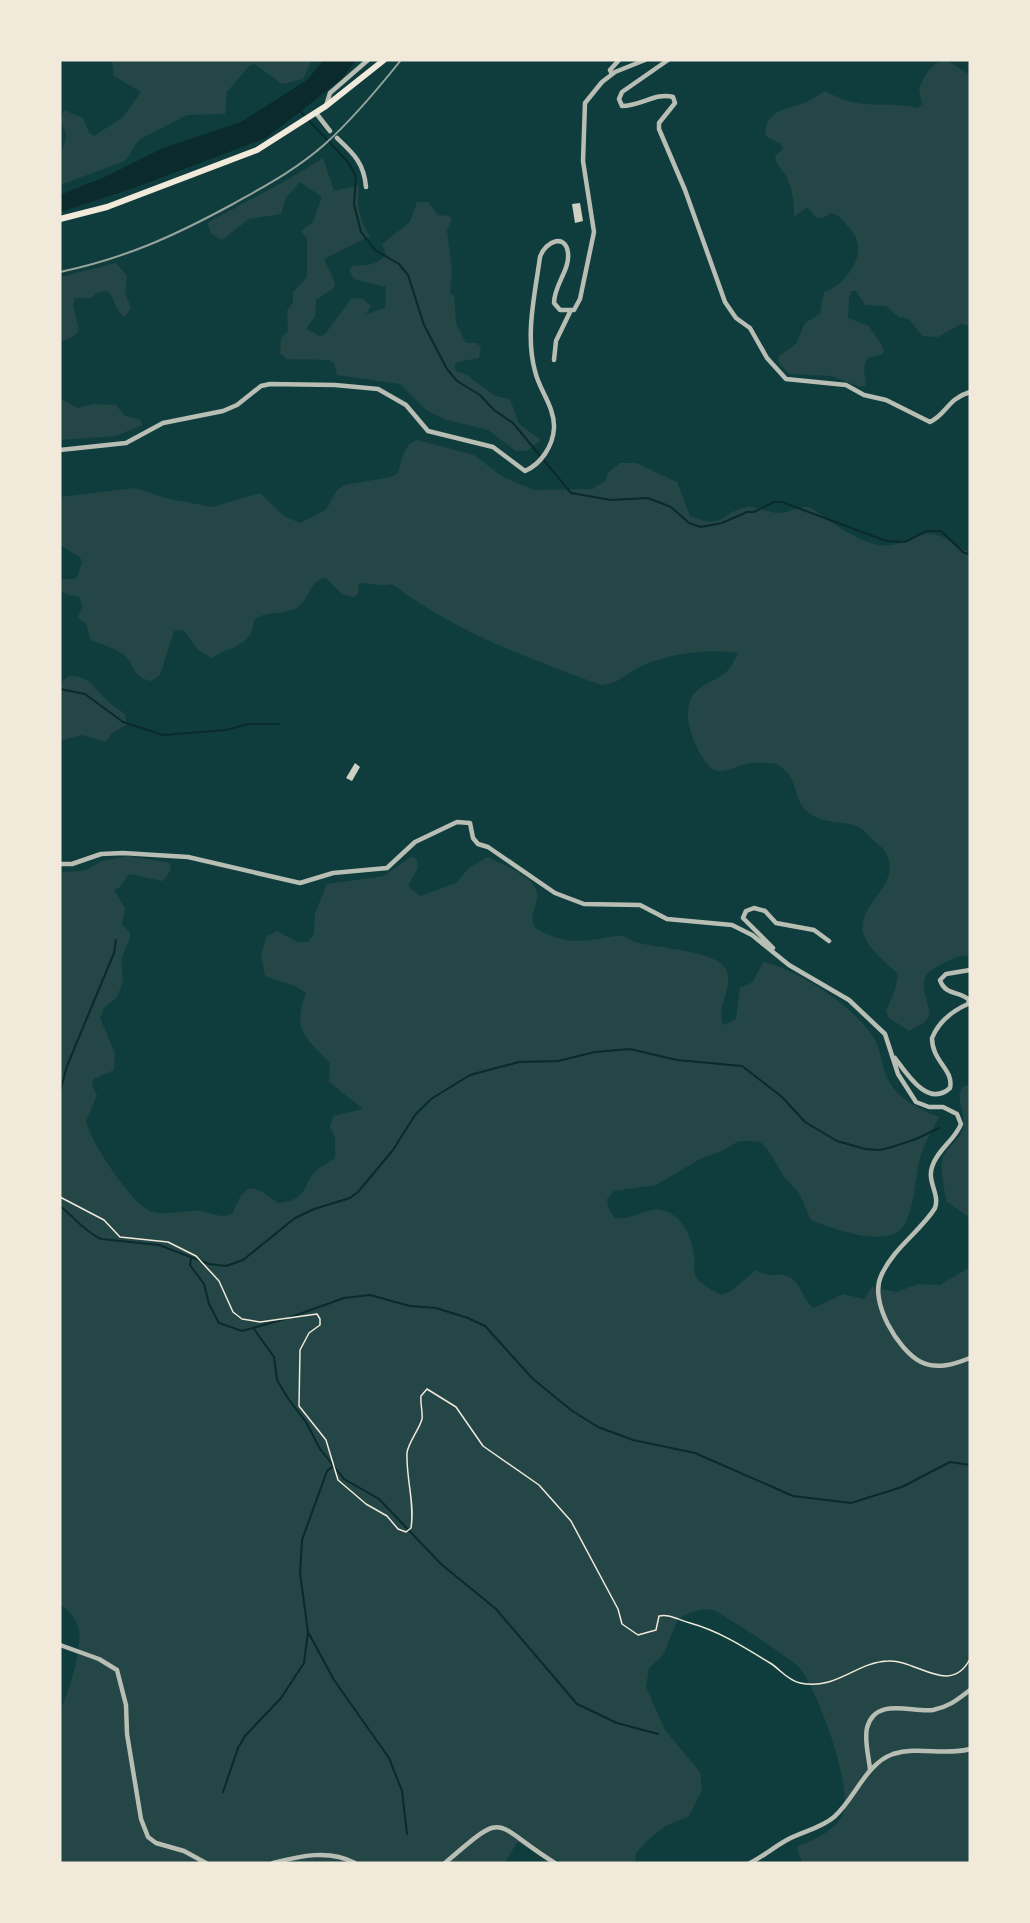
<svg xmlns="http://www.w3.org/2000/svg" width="1030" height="1923" viewBox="0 0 1030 1923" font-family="'Sofia Sans Condensed',sans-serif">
  <rect width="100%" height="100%" fill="#0f3d3e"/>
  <path fill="#244646" d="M112,60H312L303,79L282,84L255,64L250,65L227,92L225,114L187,115L140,139C133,145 132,154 125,161L60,185C60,176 57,162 60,154C65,142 70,134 60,122L64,110L83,118L89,133L94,136L123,117L141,92L114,76Z
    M946,60L970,75V326L961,324L938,337L922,336L909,319L899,317L886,306L865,305L856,291H852L849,297L848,318L869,326L884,349L883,354L867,358L864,369L866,385L861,387L831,376L789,374L778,362L779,356L796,344L805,323L820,314L824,292C842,287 864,260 857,240C855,234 850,229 846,224C841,218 838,215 831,213L822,218H817L807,207L794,217C794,203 793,191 787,178C783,170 776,165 775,156L783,149L781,144L767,137L765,132C768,110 786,109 804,103C811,101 818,95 825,91C833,95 843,100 852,102C874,107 894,102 918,108L922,104L919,88C925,76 931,62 946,60Z
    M323,158L334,191L359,185C357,205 358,219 370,236L324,259L335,283L334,288L316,300L315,316L306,329L320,336L325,334L352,298L363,299L371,306L366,314L385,308L386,287L354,279L349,270L352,266C366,265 378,266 386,254L382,244L410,222L417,202H428L438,215L449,216L452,220L447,230L452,270L450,293L454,296L456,323L466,343H477L481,347L479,358L457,362L454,367L456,371L467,375L495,396L510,399L519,424L541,440L527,451H516L488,430L447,420L426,410L400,384L337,375L334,363L329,360L286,359L280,353L281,338L288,331L287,311L293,302V292L307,277V239L301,231L313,222L322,197L300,182L286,198L281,214L249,219L222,240L212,234L207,223L296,175Z
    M116,263L127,276L125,293L131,308L125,317C114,311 116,296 106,291L96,293L92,298H75L73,304L79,331L71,338L60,342V277Z
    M60,398L78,408L94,404L116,405L125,416L140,420L142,425L116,436L60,440Z
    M417,440L474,455L503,477L534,490L592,489L605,481L608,473L620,463H636L677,482L690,516C724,531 720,512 748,507C758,506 770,514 781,513C791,512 798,506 809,507C832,521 864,550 893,545C908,542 921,530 938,535C950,538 957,550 970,552V956C961,954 956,958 948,961C915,975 923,983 930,1014L925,1022L909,1031L889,1018L886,1011L895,990L898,974C887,963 867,949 863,932C857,903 903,885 886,853C884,849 878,844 874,841C870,837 865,831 861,828C846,820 828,826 809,813C793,802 799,776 778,765C775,763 768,763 764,763C727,759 718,794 695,743C690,732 686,716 689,704C695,684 712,684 726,672C731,668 735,659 738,653C704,648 664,654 634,670C620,678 619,683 601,685C529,659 454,631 392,584C380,587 371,583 359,583L358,594L353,597L342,594L326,578C309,580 310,599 298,607C285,616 265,610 254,620C252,647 231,646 211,658L197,649L184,630L174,631L160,675L151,681C132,678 135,663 123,654C114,648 101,644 91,640L86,624L78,617L82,607L80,597L68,595L60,590V579H76L82,563L80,557L60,545V497L135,488L169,499L213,507L260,493L284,516L300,523L326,510L337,490L344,485L391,477L398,473C402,460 403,445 417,440Z
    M69,676C92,675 94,690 109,702C114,707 120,710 125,714L127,725L113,732L106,742L82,735L60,741V683Z
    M129,856L170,863L171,868L166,878L162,881L129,874L120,887L114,890L125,908L122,924L130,933V939L121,959L123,981L117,997L104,1008L100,1018L115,1053L114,1070L94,1079L92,1085L97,1095L86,1121C90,1141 131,1203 150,1211C166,1217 185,1209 201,1211C214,1213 219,1219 232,1214L241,1195L250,1188L261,1191L278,1203C310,1200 302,1183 318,1169C323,1165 330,1162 335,1158V1137L330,1127L333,1116L363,1109L329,1082L330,1063C305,1037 292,1031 306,993L297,987L265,976L261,955L267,936L277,931L297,942H308L314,934L315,913L327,884L384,876L411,857L416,858L418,868L408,886L420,896L456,883L469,868L488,857C502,865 541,878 537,899C535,911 530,915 534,927C557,941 573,943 599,939C606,938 615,935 622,936C628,937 633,942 639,943C658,948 716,951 725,968C736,985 715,1006 723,1025L736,1019L740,988L753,982L763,962C798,969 857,1008 875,1040C882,1052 881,1067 888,1080C899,1100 918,1108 939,1117C933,1129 925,1142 921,1155C914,1178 916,1206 903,1227C887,1249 831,1228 811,1220L799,1193L785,1178L768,1150L760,1142L749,1141H739L720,1152L700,1159L656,1185L614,1191L607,1199L609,1210L615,1218C631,1221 646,1207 661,1210C681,1213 692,1237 694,1256C695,1261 693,1269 695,1275C699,1284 712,1290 721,1295L731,1291L756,1270C770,1280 778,1271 789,1277C801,1283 803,1300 814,1308L843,1294L864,1299L872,1287L897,1292L918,1284L940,1285L970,1267V1863H802L797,1847C811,1840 834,1832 842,1816C855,1790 818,1692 800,1668C796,1662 720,1612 713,1610C700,1607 688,1614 678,1619L663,1655L649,1668L646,1687L665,1730L700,1772L702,1790L689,1816L664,1827L649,1839L636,1853L635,1863H563L517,1842L505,1863H60V1711C69,1691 84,1647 78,1626C75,1616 68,1610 60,1604V872L84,871L102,861Z
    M970,1084V1218L946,1201C945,1189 938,1166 944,1155C949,1145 960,1140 963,1128C967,1115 955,1101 962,1087Z"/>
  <path fill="#0a2a2b" d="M324,60H356L342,79L266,138L131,189L60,212V195L107,176L163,148L241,122L307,80Z"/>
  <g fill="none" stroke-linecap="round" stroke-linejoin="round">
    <path stroke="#0a2a2b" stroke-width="2" d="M300,111L348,162L356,176L354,204L361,232L375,250L399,264L408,275L424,325L447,369L457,381L480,395L494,410L513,423L571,493L611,500L648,498L671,507L689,523L701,527L722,523L747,512H754L774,502H782L886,541L905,542L926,531H941L964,553L970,554
      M60,689L85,694L123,722L163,735L226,730L248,724H279
      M60,1092L67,1066L114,953L116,940
      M60,1206C73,1216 85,1232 101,1239L159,1245L209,1264L226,1266L243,1260L295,1218L314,1209L350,1198L358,1192L393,1150L415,1115L431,1099L470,1075L519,1062L558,1061L595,1052L630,1049L677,1060L742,1066L782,1097L805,1122L837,1141L865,1149L880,1150L892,1147L916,1139L939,1128
      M191,1258L190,1265L204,1284L209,1304L219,1323L242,1331L285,1319
      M291,1317L344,1298L370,1295L410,1306L436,1308L468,1318L485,1326L533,1379L571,1410L598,1427L633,1440L695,1453L793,1496L851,1503L902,1487L950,1462L970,1465
      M254,1329L274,1357L277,1380L287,1397L306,1422L320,1449L344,1479L379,1499L441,1564L496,1609L577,1704L617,1723L658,1734
      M333,1466L327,1471L302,1540L300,1573L308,1632L334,1680L389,1758L402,1791L407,1834
      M223,1792L238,1748L245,1736L281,1698L304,1663L308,1632"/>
  </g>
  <path fill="#cfcfc3" d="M580,203L583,221L575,223L572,204Z
    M355,763L360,767L352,781L346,778Z"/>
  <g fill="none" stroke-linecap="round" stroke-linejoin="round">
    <path stroke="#f1e9da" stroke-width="1.5" d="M60,1197L104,1220L120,1237L168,1242L196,1256L219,1281L233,1312L242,1319L260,1322L317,1314L320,1319V1325L309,1333L300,1350L299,1406L326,1440L338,1480L366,1504L387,1516L398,1529L406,1532L411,1528C415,1503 406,1479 407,1453C408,1443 419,1430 422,1419C423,1412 420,1403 421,1396L427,1389L456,1407L483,1446L539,1485L571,1521L618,1609L622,1624L638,1635L656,1630L659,1616C671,1614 678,1620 690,1623C719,1631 744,1647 770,1663C780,1669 787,1680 800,1683C836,1691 856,1662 888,1661C916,1659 950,1697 970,1659"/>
    <path stroke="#b8beb3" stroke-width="4.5" d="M668,60L622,92L619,99L622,106C640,106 657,92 673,97L675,103L659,123V129L685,190L725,302L736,318L750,328L767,358L786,379L846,385L864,395L886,400L930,422C947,414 947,399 970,392
      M612,74L610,70L619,60
      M326,106L330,93L368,60
      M316,113L330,131
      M337,138C354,154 364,163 366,187
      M554,360L556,341L570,312
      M60,450L126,443L163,423L223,411L237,405L261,386L270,384L335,385L378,389L406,405L428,431L493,447L525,471C541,464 553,446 554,428C555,407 539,390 535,371C525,335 535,294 540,257C545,241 566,233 568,253C570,270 554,285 554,303L560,310H574L580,299L594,232L583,161L585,103L602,82L615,72L645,60
      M60,864H72L101,854L123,853L188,857L300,883L333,873L387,868L415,842L457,822L470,823L473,838L478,844L488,847L555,893L584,904L640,905L667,919L732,925L752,935L789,965L849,1000L885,1034L898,1074L916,1102L929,1107H943L957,1114L961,1124C955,1140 937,1150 932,1167C927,1182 940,1194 935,1208C921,1231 893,1248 881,1276C869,1302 898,1350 921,1362C937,1370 955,1364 970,1358
      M773,948L743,918L746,911L754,908L765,911L776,923L814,930L829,941
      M895,1058C907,1074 928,1108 950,1088C954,1069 932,1062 932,1038C939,1021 952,1011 968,1004L969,1000C961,991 945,996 940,980L946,974L970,970
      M60,1645L99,1659L117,1670L126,1705L127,1734L141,1819L148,1837L156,1843L184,1851L206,1863
      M870,1770C869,1757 864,1740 867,1728C875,1696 912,1713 933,1710C949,1707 958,1699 970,1690
      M273,1863C300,1856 329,1849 355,1863
      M445,1863C509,1808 490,1823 555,1863
      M750,1863C762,1857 773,1848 785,1841C800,1832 820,1829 834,1817C855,1799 865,1764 893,1754C918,1746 945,1756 970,1749"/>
    <path stroke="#f1e9da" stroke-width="6" d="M60,219L107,207L257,150L326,106L384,60"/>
    <path stroke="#97a49c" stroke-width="2" d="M60,272C126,258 174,236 233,204C265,186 297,169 325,144C353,119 377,90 401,60"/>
  </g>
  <rect width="1030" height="1923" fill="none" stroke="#f1e9da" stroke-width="123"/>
</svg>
